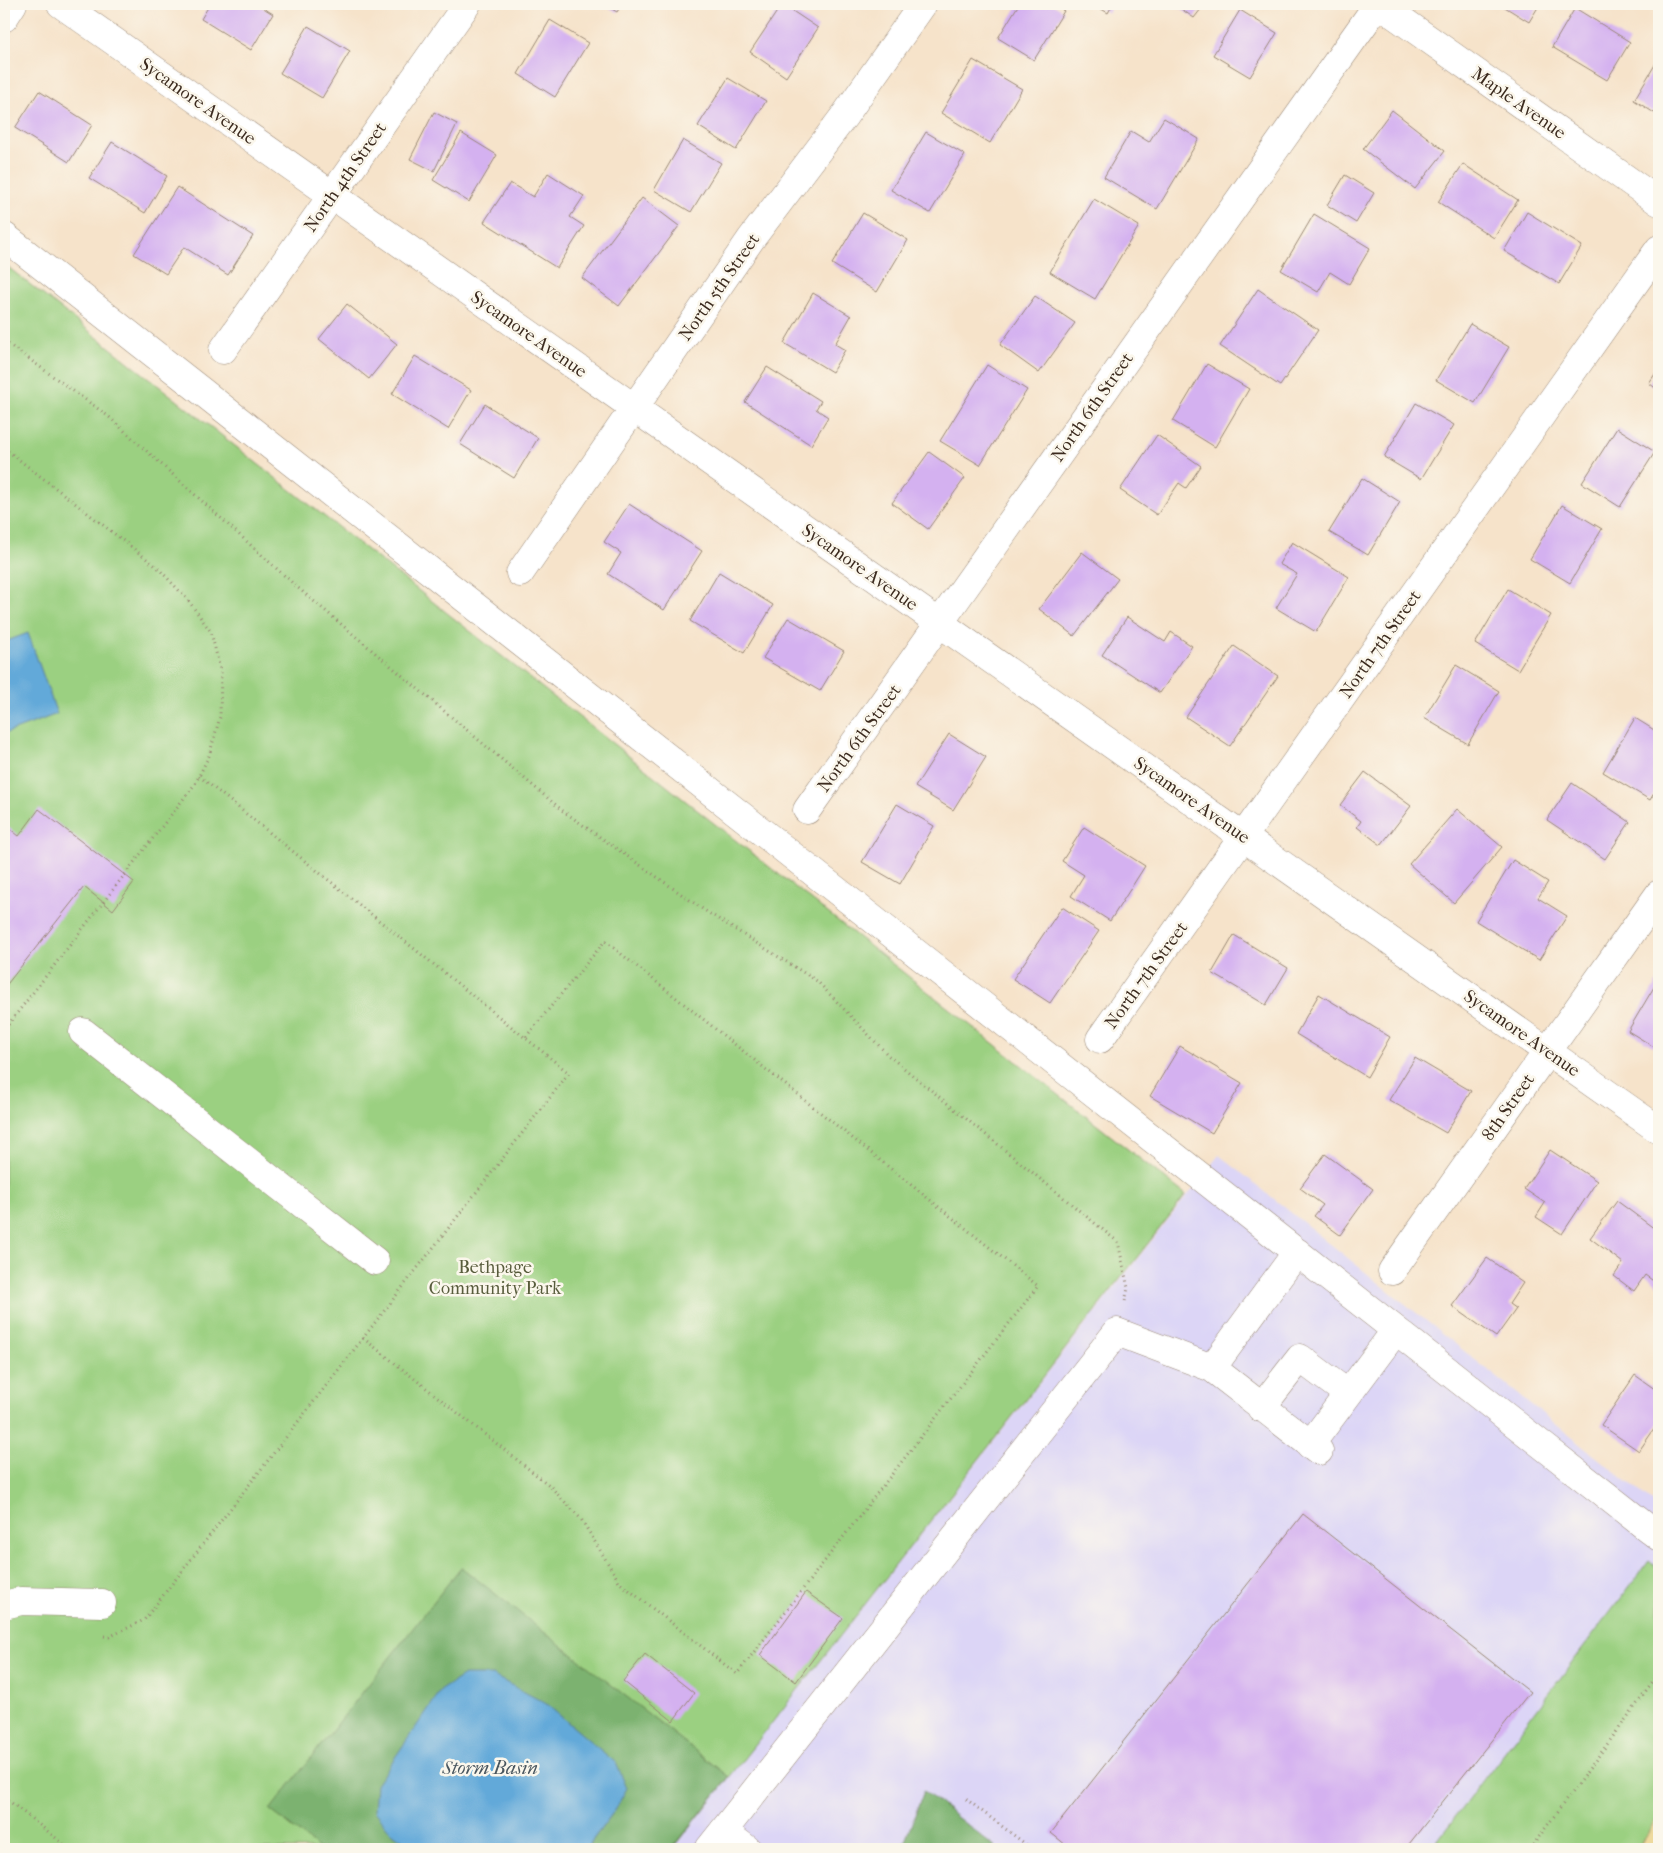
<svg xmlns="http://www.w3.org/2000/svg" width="1663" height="1853" viewBox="0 0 1663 1853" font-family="'IM FELL French Canon',serif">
  <rect width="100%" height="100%" fill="#fbf7ec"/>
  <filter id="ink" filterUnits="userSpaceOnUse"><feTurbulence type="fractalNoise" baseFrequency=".02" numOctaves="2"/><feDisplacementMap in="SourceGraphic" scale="10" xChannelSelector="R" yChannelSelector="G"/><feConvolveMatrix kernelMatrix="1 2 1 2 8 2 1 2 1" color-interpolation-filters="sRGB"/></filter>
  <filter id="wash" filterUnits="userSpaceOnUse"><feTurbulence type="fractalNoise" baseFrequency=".0096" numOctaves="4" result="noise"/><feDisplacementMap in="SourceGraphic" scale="20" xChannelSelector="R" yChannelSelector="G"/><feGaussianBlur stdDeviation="1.12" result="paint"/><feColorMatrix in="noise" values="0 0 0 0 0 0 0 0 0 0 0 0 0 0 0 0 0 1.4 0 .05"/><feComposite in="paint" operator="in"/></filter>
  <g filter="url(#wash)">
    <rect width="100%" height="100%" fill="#f6e3ca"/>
    <path fill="#dcd5f6" d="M1219,1155L1659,1507V1849H673Z"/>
    <path fill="#9bd081" stroke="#6b7d50" d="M4,264L1186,1195L673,1849H4Z
      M1649,1561L1659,1570V1849H1431Z"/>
    <path fill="#7cb26f" stroke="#5c6e46" d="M461,1567L729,1777L672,1849H586L615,1810L388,1829L414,1849H320L270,1810Z
      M924,1791L997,1849H902Z"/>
    <path fill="#eeda9e" stroke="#94825e" d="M1659,1817V1849H1638Z"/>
    <path fill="#62a9d9" stroke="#4e6a7c" d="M28,633L57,714L4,734V642Z
      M464,1675H492L545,1703L616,1763L627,1788L615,1810L586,1849H414L388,1829L374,1811L376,1785L442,1689Z"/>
    <g id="blocks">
      <path fill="#d4b1f0" d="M210,4H257L273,14L251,50L201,19Z
        M603,4H622L617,12Z
        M782,4L818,28L786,77L750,52Z
        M1019,4H1052L1064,11L1034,60L998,38Z
        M1093,4H1113L1108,13Z
        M1174,4H1205L1194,18Z
        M1500,4H1540L1529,22Z
        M1575,8L1630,42L1607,80L1552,47Z
        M1240,10L1277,33L1250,77L1213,55Z
        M550,20L588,43L555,97L518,74Z
        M308,26L350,51L322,98L280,73Z
        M1659,58V116L1634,100Z
        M973,60L1022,89L990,143L941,113Z
        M728,78L766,101L736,150L698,126Z
        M39,91L92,125L69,162L15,128Z
        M1392,110L1445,151L1415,189L1363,149Z
        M434,112L457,124L434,171L410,159Z
        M1164,118L1199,139L1157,209L1104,177L1131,131L1149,142Z
        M926,132L965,155L930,213L891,190Z
        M461,133L497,155L469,202L433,180Z
        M683,140L721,163L691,212L654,190Z
        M112,142L167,176L145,213L89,178Z
        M1463,164L1518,200L1494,238L1438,202Z
        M548,173L584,196L570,217L584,226L557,268L484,222L510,183L533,197Z
        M1345,175L1374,193L1356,223L1327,205Z
        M177,187L253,236L228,275L184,247L166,274L134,254Z
        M642,198L679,226L619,306L582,278Z
        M1094,199L1139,226L1095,299L1050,272Z
        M1527,212L1582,246L1559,284L1504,251Z
        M863,213L908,240L877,292L832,264Z
        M1314,214L1370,248L1349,284L1330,272L1318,292L1281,270Z
        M1258,289L1318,330L1280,386L1220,346Z
        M813,293L851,316L835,344L845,350L832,372L784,343Z
        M1035,296L1075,323L1039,373L1000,345Z
        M347,304L397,344L369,379L319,339Z
        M1470,324L1509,347L1475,403L1436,380Z
        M415,356L471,390L448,429L392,394Z
        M1207,364L1249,389L1215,447L1173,421Z
        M987,365L1027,390L980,465L940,441Z
        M767,367L821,401L816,409L828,417L811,445L745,402Z
        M1659,368V391L1649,383Z
        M1416,403L1454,425L1421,479L1384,457Z
        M485,404L538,438L514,478L460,444Z
        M1617,428L1655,452L1620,507L1582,483Z
        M1157,435L1201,466L1186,488L1179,483L1157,515L1120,490Z
        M929,452L965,478L928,529L892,503Z
        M1362,478L1400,502L1368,555L1329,532Z
        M629,504L702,551L664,610L608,574L621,553L604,542Z
        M1562,505L1602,529L1570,583L1530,559Z
        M1292,542L1349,577L1316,632L1276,608L1297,574L1279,564Z
        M1082,552L1118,579L1074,636L1039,609Z
        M719,572L773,605L744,653L690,621Z
        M1508,589L1551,615L1518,670L1475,644Z
        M1127,617L1165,642L1171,632L1192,646L1160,693L1102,655Z
        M788,618L844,651L820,691L763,658Z
        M1234,646L1278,676L1230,746L1186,717Z
        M1456,665L1499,691L1468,744L1424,718Z
        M1635,718L1659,733V785L1650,800L1603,772Z
        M949,734L986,757L953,810L915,787Z
        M1365,772L1411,806L1381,845L1357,827L1361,821L1340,805Z
        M1572,783L1630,822L1605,859L1547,820Z
        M897,804L934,826L900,884L862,862Z
        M39,809L134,882L113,910L84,887L4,988V824L19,836Z
        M1457,809L1502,847L1454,903L1409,864Z
        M1084,827L1145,866L1110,921L1071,896L1084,875L1062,861Z
        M1513,860L1548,882L1538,898L1567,916L1539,960L1476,921Z
        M1062,907L1099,931L1050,1003L1013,979Z
        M1234,935L1288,968L1266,1005L1212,973Z
        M1657,982L1659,983V1050L1628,1031Z
        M1319,994L1390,1037L1367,1077L1296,1034Z
        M1180,1046L1242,1083L1212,1133L1150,1096Z
        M1415,1058L1471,1091L1446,1133L1389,1100Z
        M1550,1150L1597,1181L1562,1234L1536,1217L1545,1203L1524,1189Z
        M1325,1154L1373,1189L1340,1235L1314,1216L1323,1205L1300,1188Z
        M1617,1201L1659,1232V1285L1645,1275L1634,1291L1614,1276L1623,1263L1590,1238Z
        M1487,1258L1523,1283L1509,1304L1516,1309L1496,1337L1452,1306Z
        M1635,1375L1659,1392V1422L1639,1451L1601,1425Z
        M1303,1514L1530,1692L1405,1849H1071L1051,1833Z
        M806,1592L843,1618L796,1682L760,1655Z
        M645,1654L694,1693L673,1721L623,1681Z"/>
    </g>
  </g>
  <g filter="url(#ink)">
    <use href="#blocks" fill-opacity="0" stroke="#988674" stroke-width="1"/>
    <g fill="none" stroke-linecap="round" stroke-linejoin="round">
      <g stroke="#988674" stroke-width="29">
        <path id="minor" d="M61,4L1659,1130
          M1379,4L1659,202
          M4,18L13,4
          M4,236L1659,1537
          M223,350L467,4
          M520,573L751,239L845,115L923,4
          M807,810L1378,4
          M83,1032L375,1261
          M1100,1039L1659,249
          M1392,1271L1659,894
          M1212,1368L1319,1451
          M1261,1408L1300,1358L1348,1394
          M1310,1445L1396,1330
          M4,1605L21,1601L102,1603
          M723,1831L747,1849
          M709,1849L1117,1332L1212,1368L1297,1252"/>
      </g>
      <path stroke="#988674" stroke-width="3" stroke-dasharray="1 4" stroke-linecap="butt" d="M4,341L108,416L297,587L563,811L704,910L817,981L889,1056L1118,1242L1128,1288L1125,1302
        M4,448L157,567L188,600L211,632L221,673L220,717L209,756L195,784L4,1030
        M363,1338L549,1485L581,1519L620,1583L737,1674L1038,1286L605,941L525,1038
        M104,1636L109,1637L144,1620L569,1073L199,776
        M4,1797L70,1849
        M966,1799L1032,1849
        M1530,1849L1659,1674"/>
      <use href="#minor" stroke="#fff" stroke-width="28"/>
    </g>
  </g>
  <g text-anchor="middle" stroke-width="5" stroke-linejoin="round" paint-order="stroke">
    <g font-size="18" fill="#3b2a1e" stroke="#fbf7ec">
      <text transform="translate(198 101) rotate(35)" y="6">Sycamore Avenue</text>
      <text transform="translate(1519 103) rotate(35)" y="6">Maple Avenue</text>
      <text transform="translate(345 177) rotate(-55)" y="6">North 4th Street</text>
      <text transform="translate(719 287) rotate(-55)" y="6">North 5th Street</text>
      <text transform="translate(529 334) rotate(35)" y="6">Sycamore Avenue</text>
      <text transform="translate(1092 407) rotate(-55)" y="6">North 6th Street</text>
      <text transform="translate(860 567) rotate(35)" y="6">Sycamore Avenue</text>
      <text transform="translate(1380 644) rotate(-55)" y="6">North 7th Street</text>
      <text transform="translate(859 738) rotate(-54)" y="6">North 6th Street</text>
      <text transform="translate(1192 800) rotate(35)" y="6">Sycamore Avenue</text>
      <text transform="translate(1146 975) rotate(-54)" y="6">North 7th Street</text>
      <text transform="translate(1522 1033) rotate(35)" y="6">Sycamore Avenue</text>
      <text transform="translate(1508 1107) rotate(-55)" y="6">8th Street</text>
    </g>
    <g font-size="18" fill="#585c3c" stroke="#fbf7ec">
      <text x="495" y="1273">Bethpage<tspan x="495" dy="21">Community Park</tspan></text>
    </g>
    <g font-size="19" font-style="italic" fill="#49565f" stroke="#fbf7ec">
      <text x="490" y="1774">Storm Basin</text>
    </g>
  </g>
  <rect width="1663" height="1853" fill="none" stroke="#fbf7ec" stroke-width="20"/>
</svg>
